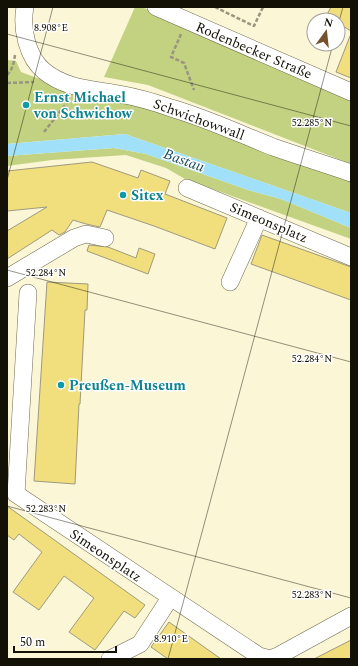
<svg xmlns="http://www.w3.org/2000/svg" width="358" height="666" viewBox="0 0 358 666" font-family="Spectral,serif">
  <rect width="100%" height="100%" fill="#fbf6d6"/>
  <path fill="#c3d281" d="M135,7H142L351,101V164L148,85L104,77Z
    M7,60L16,61L21,72L69,90L143,106L351,181V213L125,134L7,144Z
    M114,148L146,154L248,190L281,199L351,228V239L185,179L166,168L126,155L52,160L7,166V156Z"/>
  <path fill="#a1e0f9" d="M125,134L351,213V228L281,199L248,190L146,154L114,148L7,156V144Z"/>
  <path fill="#f1df7d" stroke="#9f9a7e" d="M331,7H351V31L338,23V20H324Z
    M350,36H351V78L336,72Z
    M92,162L138,178L141,170L170,181L165,194L227,218L215,249L154,226L107,210L100,227L86,224L73,220L65,232L59,235L52,230L7,259V231L47,207L7,211V171Z
    M262,235L351,267V300L251,264Z
    M89,245L108,247L136,258L139,248L155,254L148,274L87,251Z
    M47,282L88,284L87,310H85L80,404H79L75,484L34,481Z
    M7,506L145,605L135,618L124,611L95,650L69,632L94,598L64,576L39,610L13,592L42,552L19,534L14,540L7,535Z
    M169,622L221,659H168L151,647Z
    M351,640V659H314Z"/>
  <g fill="none" stroke-linecap="round" stroke-linejoin="round">
    <g stroke="#6f6b50" stroke-width="18">
      <path id="minor" d="M25,7C21,28 27,57 44,71C66,89 92,89 119,94C136,97 154,102 171,108C206,118 240,134 273,147C299,156 325,164 351,173
        M156,7L351,92
        M187,188L351,257
        M7,278L74,238L86,234L105,238
        M230,282L259,218
        M28,293L16,494L259,656L270,659L278,656L351,616
        M110,659L140,644L170,598"/>
    </g>
    <path stroke="#99957e" stroke-width="2.5" stroke-dasharray="4 2" stroke-linecap="butt" d="M215,7L254,26L263,7
      M181,34L171,57L184,63L194,90
      M7,75C13,69 14,62 15,55
      M7,83L34,82
      M44,132L70,99"/>
    <use href="#minor" stroke="#fff" stroke-width="17"/>
  </g>
  <path fill="none" stroke="#131106" stroke-width="1" stroke-opacity="0.45" d="M338,25L343,7M7,34L351,126M7,180L53,7M7,270L351,362M7,506L351,598M168,659L333,44"/>
  <g fill="#0f9aa8" stroke="#fff" stroke-width="1.5">
    <circle cx="26" cy="105" r="4"/>
    <circle cx="123" cy="195" r="4"/>
    <circle cx="61" cy="385" r="4"/>
  </g>
  <g text-anchor="middle" stroke-width="3" stroke-linejoin="round" paint-order="stroke">
    <g font-size="14" fill="#131106" stroke="#fff">
      <text transform="translate(254 50) rotate(23)" y="5">Rodenbecker Straße</text>
      <text transform="translate(199 119) rotate(20)" y="5">Schwichowwall</text>
      <text transform="translate(269 222) rotate(23)" y="5">Simeonsplatz</text>
      <text transform="translate(106 555) rotate(34)" y="5">Simeonsplatz</text>
    </g>
    <g font-size="14" font-weight="bold" fill="#0d838f" stroke="#fff" text-anchor="start">
      <text x="34" y="102">Ernst Michael<tspan x="34" dy="16">von Schwichow</tspan></text>
      <text x="131" y="200">Sitex</text>
      <text x="69" y="390">Preußen-Museum</text>
    </g>
    <g font-size="15" font-style="italic" fill="#194c5d" stroke="#fff">
      <text transform="translate(184 160) rotate(20)" y="5">Bastau</text>
    </g>
  </g>
  <g font-size="10" text-anchor="middle" fill="#131106" stroke="#fff" stroke-width="3" stroke-linejoin="round" paint-order="stroke">
    <text x="51" y="31">8.908°E</text>
    <text x="312" y="126">52.285°N</text>
    <text x="46" y="276">52.284°N</text>
    <text x="312" y="362">52.284°N</text>
    <text x="46" y="512">52.283°N</text>
    <text x="312" y="598">52.283°N</text>
    <text x="171" y="642">8.910°E</text>
  </g>
  <rect width="358" height="666" fill="none" stroke="#131106" stroke-width="16"/>
  <g transform="translate(326 32) rotate(15)"><circle r="19" fill="#ffffff" stroke="#a1a09b"/>
  <path d="M0-3L7 15L0 10L-7 15Z" fill="#75522b"/>
  <text y="-6" font-size="11" font-weight="bold" text-anchor="middle" fill="#131106">N</text>
  </g>
  <path d="M14 646v6h102v-6" fill="none" stroke="#131106" stroke-width="2"/>
  <text x="20" y="646" font-size="12" fill="#131106" stroke="#ffffff" stroke-width="3" paint-order="stroke">50 m</text>
</svg>
